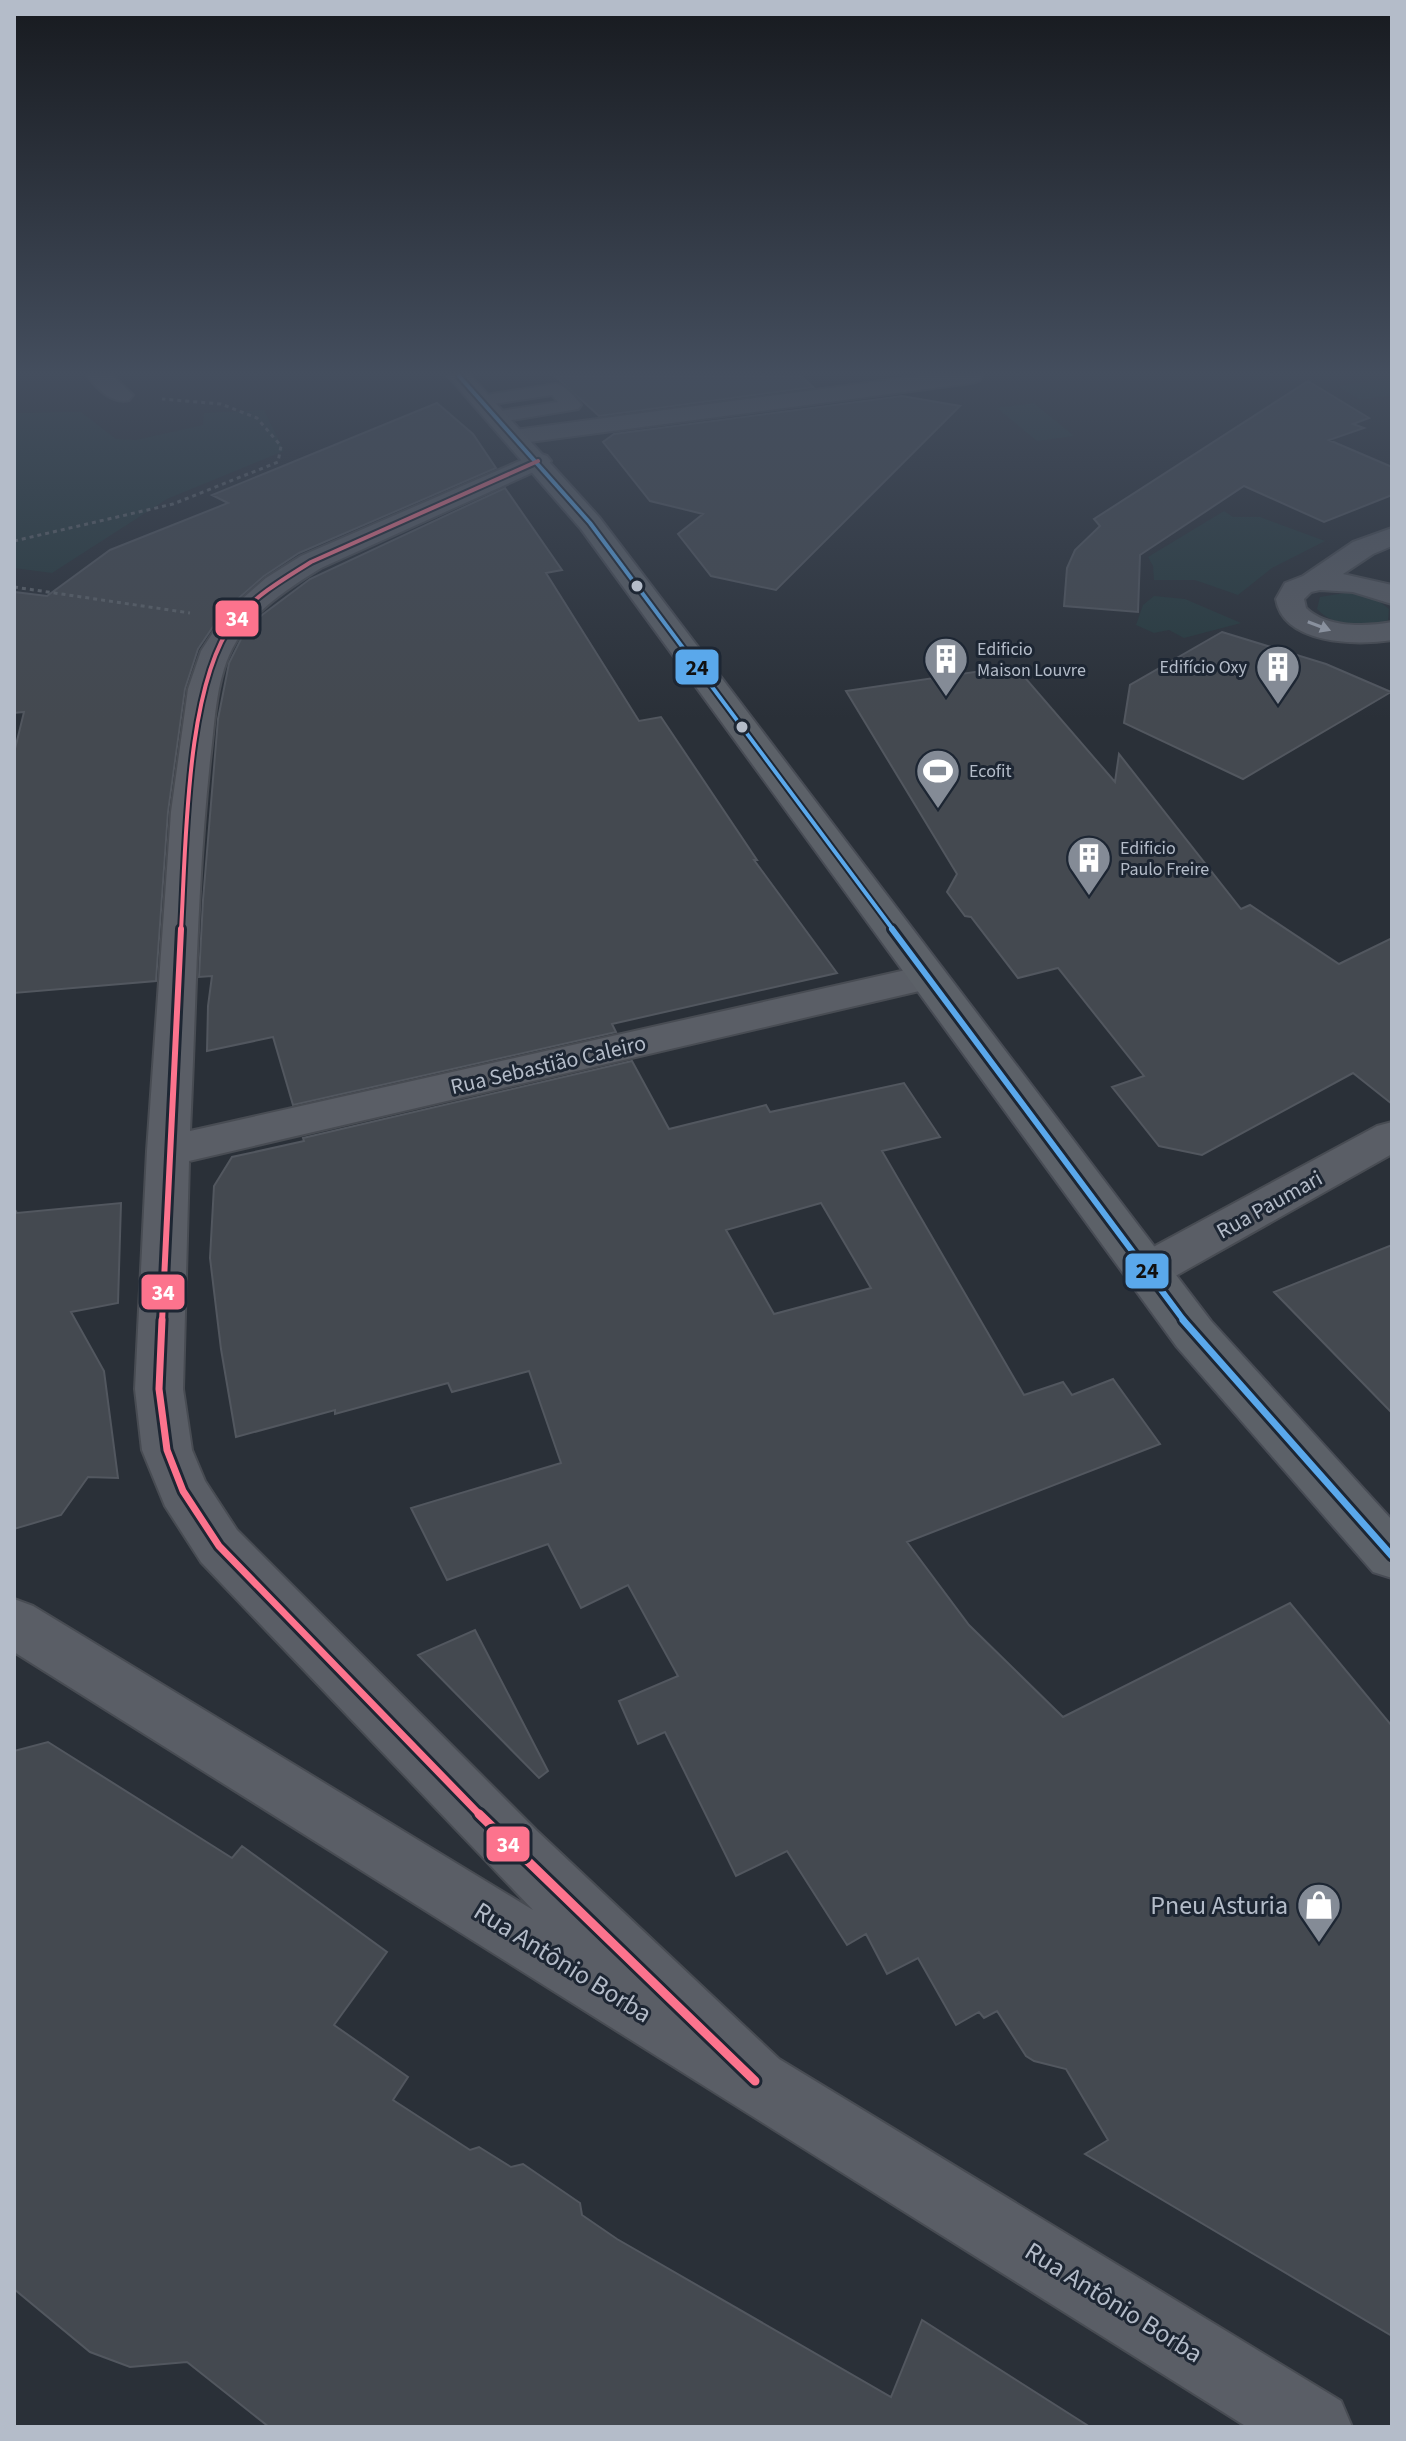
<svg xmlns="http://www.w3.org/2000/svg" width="1406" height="2441" viewBox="0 0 1406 2441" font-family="'Source Sans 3',sans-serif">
  <rect width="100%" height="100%" fill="#2a3038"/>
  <path fill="#273a3e" d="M1392,378V395L1360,400L1338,386Z
    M1034,403L1074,436L1037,441L997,408Z
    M264,410L284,451L167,499L52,573L14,568V413L81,412L116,439L136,440L203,425L204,413Z
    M1224,511L1233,517H1260L1325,541L1272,568L1238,595L1195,580H1154L1153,566L1148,557Z
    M1351,592L1375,598L1389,609L1388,620C1366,631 1334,627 1317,609L1320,597Z
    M1154,596L1185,599L1241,623L1184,638L1169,630L1154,633L1136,625L1143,605Z"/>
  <path fill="#444950" stroke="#52575f" stroke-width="2" fill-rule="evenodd" d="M555,376H801L813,387L599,416Z
    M1308,381L1369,418L1353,424L1364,428L1329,440L1392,467V495L1324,522L1244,486L1140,555L1138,612L1064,606L1067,568L1075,550L1100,526L1094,519Z
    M902,396L960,406L776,590L711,576L678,534L703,514L650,501L603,442L614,434Z
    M437,403L473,434L496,468L299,553L264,576L223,612L198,649L185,689L168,812L156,981L14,993V753L24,712L14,713V592L47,596L110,550L228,503L212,495Z
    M505,488L562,570L546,573L639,721L661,717L757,860H754L837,973L612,1024L616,1032L293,1105L273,1037L207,1051L208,1006L212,976L199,977L203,900L218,719L229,663L242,637L262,615L310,579Z
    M1222,632L1326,664L1391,692L1243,779L1124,723L1130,685Z
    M1015,666L1115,782L1119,754L1241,909L1250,905L1339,964L1392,938V1104L1353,1073L1202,1155L1159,1146L1112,1087L1144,1076L1058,968L1018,978L971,917L965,916L947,892L957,874L846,691Z
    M632,1061L669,1129L766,1105L770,1112L904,1083L940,1137L882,1151L1024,1395L1063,1382L1072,1395L1113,1379L1160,1444L907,1542L969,1625L1063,1717L1290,1603L1392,1726V2336L1085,2154L1108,2140L1066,2069L1034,2061L1026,2056L997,2011L984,2018L979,2012L956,2025L918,1958L887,1974L866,1934L847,1945L787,1851L736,1876L665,1732L638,1744L619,1701L678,1676L628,1585L581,1608L548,1544L447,1580L411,1508L561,1463L529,1371L452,1392L448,1383L335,1414V1410L236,1437L221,1349L210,1258L214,1186L232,1157L304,1141L303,1138ZM821,1203L871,1288L774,1314L726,1230Z
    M121,1203L118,1303L71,1312L104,1371L118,1478L88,1477L61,1515L14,1529V1208L17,1213Z
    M1392,1245V1413L1274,1292Z
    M475,1630L548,1771L539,1778L418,1655Z
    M48,1742L232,1858L242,1846L387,1952L334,2025L408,2077L393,2100L470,2150L479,2147L511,2167L523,2164L580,2203L582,2215L617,2239L891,2397L922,2320L1090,2427H269L187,2362L130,2367L90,2352L14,2289V1751Z"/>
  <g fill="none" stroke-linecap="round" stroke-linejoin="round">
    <g stroke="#484c53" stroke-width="4">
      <path id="service" d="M556,384C566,386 575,396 581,405L578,409L495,423L486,417L488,413L558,402L552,395L480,406L471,401L480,396Z"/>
    </g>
    <g stroke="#484c53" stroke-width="4">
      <path id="minor" d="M88,376H113L133,395L129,400C112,404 97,389 88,376Z
        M920,376H982L979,381L971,383L515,444L506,442L503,437L506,432L515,430Z
        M538,453L547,456L551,461L547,466L321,568C287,589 251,612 232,649C215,683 215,724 210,761C197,884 196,1008 190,1131L928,965L941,969L947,977L941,985L928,989L189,1161L183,1389L192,1450L205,1481L237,1530L536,1830L779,2059L1341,2401L1352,2427H1247L14,1652V1599L33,1606L533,1910L201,1562L165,1506L142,1450L135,1389L147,1151L171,812L188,689L201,651L225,614L266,578L301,556Z
        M1392,528V546L1373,554L1343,574L1392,585V604L1353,592L1320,590L1311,592L1304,599L1306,608C1326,628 1366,627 1392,622V640C1356,646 1283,644 1276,599L1285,583L1303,576L1353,542Z
        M1392,1122V1154L1163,1283L1147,1288L1131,1283L1124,1271L1131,1259L1377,1126Z"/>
    </g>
    <g stroke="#484c55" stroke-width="4">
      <path id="primary" d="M448,376H471L599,517L1211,1321L1392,1520V1578L1373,1572L1177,1347L581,529Z"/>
    </g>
    <path stroke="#5d636a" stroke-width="3" stroke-dasharray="4 4" stroke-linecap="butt" d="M14,541L173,504L278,462L281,446L257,418L221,404L162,399
      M14,587L190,613"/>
    <use href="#service" fill="#5a5e66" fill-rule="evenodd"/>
    <use href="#minor" fill="#5a5e66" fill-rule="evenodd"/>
    <use href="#primary" fill="#5c6168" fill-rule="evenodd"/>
    <g stroke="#1d2633" stroke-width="8">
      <path id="bus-1-far2" d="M459,376L590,523L894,931"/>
    </g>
    <g stroke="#1d2633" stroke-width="12">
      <path id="bus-1-far1" d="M892,929L1185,1322"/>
    </g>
    <g stroke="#1d2633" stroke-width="13">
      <path id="bus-1" d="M1183,1320L1392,1556"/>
    </g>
    <g stroke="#1d2633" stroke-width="8">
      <path id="bus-2-far3" d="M181,931C186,849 185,685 234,621C253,597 285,578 311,562L538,461"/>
    </g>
    <g stroke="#1d2633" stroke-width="12">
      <path id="bus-2-far2" d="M162,1322L181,929"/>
    </g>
    <g stroke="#1d2633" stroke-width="13">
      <path id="bus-2-far1" d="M162,1320L159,1389L167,1450L183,1491L219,1546L481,1816"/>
    </g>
    <g stroke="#1d2633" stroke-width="15">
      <path id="bus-2" d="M479,1814L755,2081"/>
    </g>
    <use href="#bus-1-far2" stroke="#5aa8eb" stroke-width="4"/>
    <use href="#bus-1-far1" stroke="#5aa8eb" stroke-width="6"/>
    <use href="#bus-1" stroke="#5aa8eb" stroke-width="7"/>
    <use href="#bus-2-far3" stroke="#fc738d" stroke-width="4"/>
    <use href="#bus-2-far2" stroke="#fc738d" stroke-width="6"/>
    <use href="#bus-2-far1" stroke="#fc738d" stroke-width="7"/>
    <use href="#bus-2" stroke="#fc738d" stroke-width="9"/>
  </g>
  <defs><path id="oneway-solid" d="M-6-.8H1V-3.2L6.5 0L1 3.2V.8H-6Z" transform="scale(2)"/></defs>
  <use fill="#a2a9b5" href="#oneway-solid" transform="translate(1319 626) rotate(21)"/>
  <linearGradient id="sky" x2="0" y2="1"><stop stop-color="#171a1f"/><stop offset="0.52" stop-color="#444e5e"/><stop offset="1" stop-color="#444e5e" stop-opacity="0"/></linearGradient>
  <rect width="1406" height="718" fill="url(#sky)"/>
  <defs>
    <g id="building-pin" transform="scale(2.3)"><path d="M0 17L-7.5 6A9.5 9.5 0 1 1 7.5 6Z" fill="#848b96" stroke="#1d2633"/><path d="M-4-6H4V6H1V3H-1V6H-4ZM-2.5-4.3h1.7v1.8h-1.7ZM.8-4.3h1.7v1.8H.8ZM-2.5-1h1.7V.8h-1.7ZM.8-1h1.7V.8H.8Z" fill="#fff"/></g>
    <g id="stadium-pin" transform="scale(2.3)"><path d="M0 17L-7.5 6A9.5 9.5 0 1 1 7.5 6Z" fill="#848b96" stroke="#1d2633"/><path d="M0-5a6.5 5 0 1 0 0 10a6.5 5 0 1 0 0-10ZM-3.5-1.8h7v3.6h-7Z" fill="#fff"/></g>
    <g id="shop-pin" transform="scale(2.3)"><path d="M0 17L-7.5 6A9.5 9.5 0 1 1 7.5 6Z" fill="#848b96" stroke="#1d2633"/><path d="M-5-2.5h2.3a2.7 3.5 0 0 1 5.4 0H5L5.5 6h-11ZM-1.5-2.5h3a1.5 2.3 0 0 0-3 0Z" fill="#fff"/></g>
  </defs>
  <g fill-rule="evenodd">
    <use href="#building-pin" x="946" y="659"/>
    <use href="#building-pin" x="1278" y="667"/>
    <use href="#stadium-pin" x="938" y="771"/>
    <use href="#building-pin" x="1089" y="858"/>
    <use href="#shop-pin" x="1319" y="1905"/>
  </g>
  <g fill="#b4bcc9" stroke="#1d2633" stroke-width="3">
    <circle cx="637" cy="586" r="7"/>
    <circle cx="742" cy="727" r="7"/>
  </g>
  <g text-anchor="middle" stroke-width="6" stroke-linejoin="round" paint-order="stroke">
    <g font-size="18" fill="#b4bcc9" stroke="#1d2633" text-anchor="start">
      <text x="977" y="655">Edificio<tspan x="977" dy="21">Maison Louvre</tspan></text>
      <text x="1247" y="673" text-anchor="end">Edifício Oxy</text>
      <text x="969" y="777">Ecofit</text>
      <text x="1120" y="854">Edificio<tspan x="1120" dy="21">Paulo Freire</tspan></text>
    </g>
    <g font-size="22" fill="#b4bcc9" stroke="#1d2633">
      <text transform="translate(548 1064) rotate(-13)" y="8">Rua Sebastião Caleiro</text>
      <text transform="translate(1269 1204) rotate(-29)" y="8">Rua Paumari</text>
    </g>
    <g font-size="26" fill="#b4bcc9" stroke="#1d2633" text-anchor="end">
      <text x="1288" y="1914">Pneu Asturia</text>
    </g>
    <g font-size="26" fill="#b4bcc9" stroke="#1d2633">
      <text transform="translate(563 1962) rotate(32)" y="9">Rua Antônio Borba</text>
      <text transform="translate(1114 2302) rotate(32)" y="9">Rua Antônio Borba</text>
    </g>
  </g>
  <g stroke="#1d2633" stroke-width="3">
    <rect x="214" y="599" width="46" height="39" rx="8" fill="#fc738d"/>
    <rect x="674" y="648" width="46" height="38" rx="8" fill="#5aa8eb"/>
    <rect x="1124" y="1252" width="46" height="38" rx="8" fill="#5aa8eb"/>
    <rect x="140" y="1273" width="46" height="38" rx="8" fill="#fc738d"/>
    <rect x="485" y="1825" width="46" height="38" rx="8" fill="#fc738d"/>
  </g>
  <g font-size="22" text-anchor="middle" font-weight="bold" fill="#fff">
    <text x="237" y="626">34</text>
    <text x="163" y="1300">34</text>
    <text x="508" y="1852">34</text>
  </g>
  <g font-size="22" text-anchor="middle" font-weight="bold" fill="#111">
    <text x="697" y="675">24</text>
    <text x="1147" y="1278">24</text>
  </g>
  <rect width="1406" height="2441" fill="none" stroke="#b4bcc9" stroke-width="32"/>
</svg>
